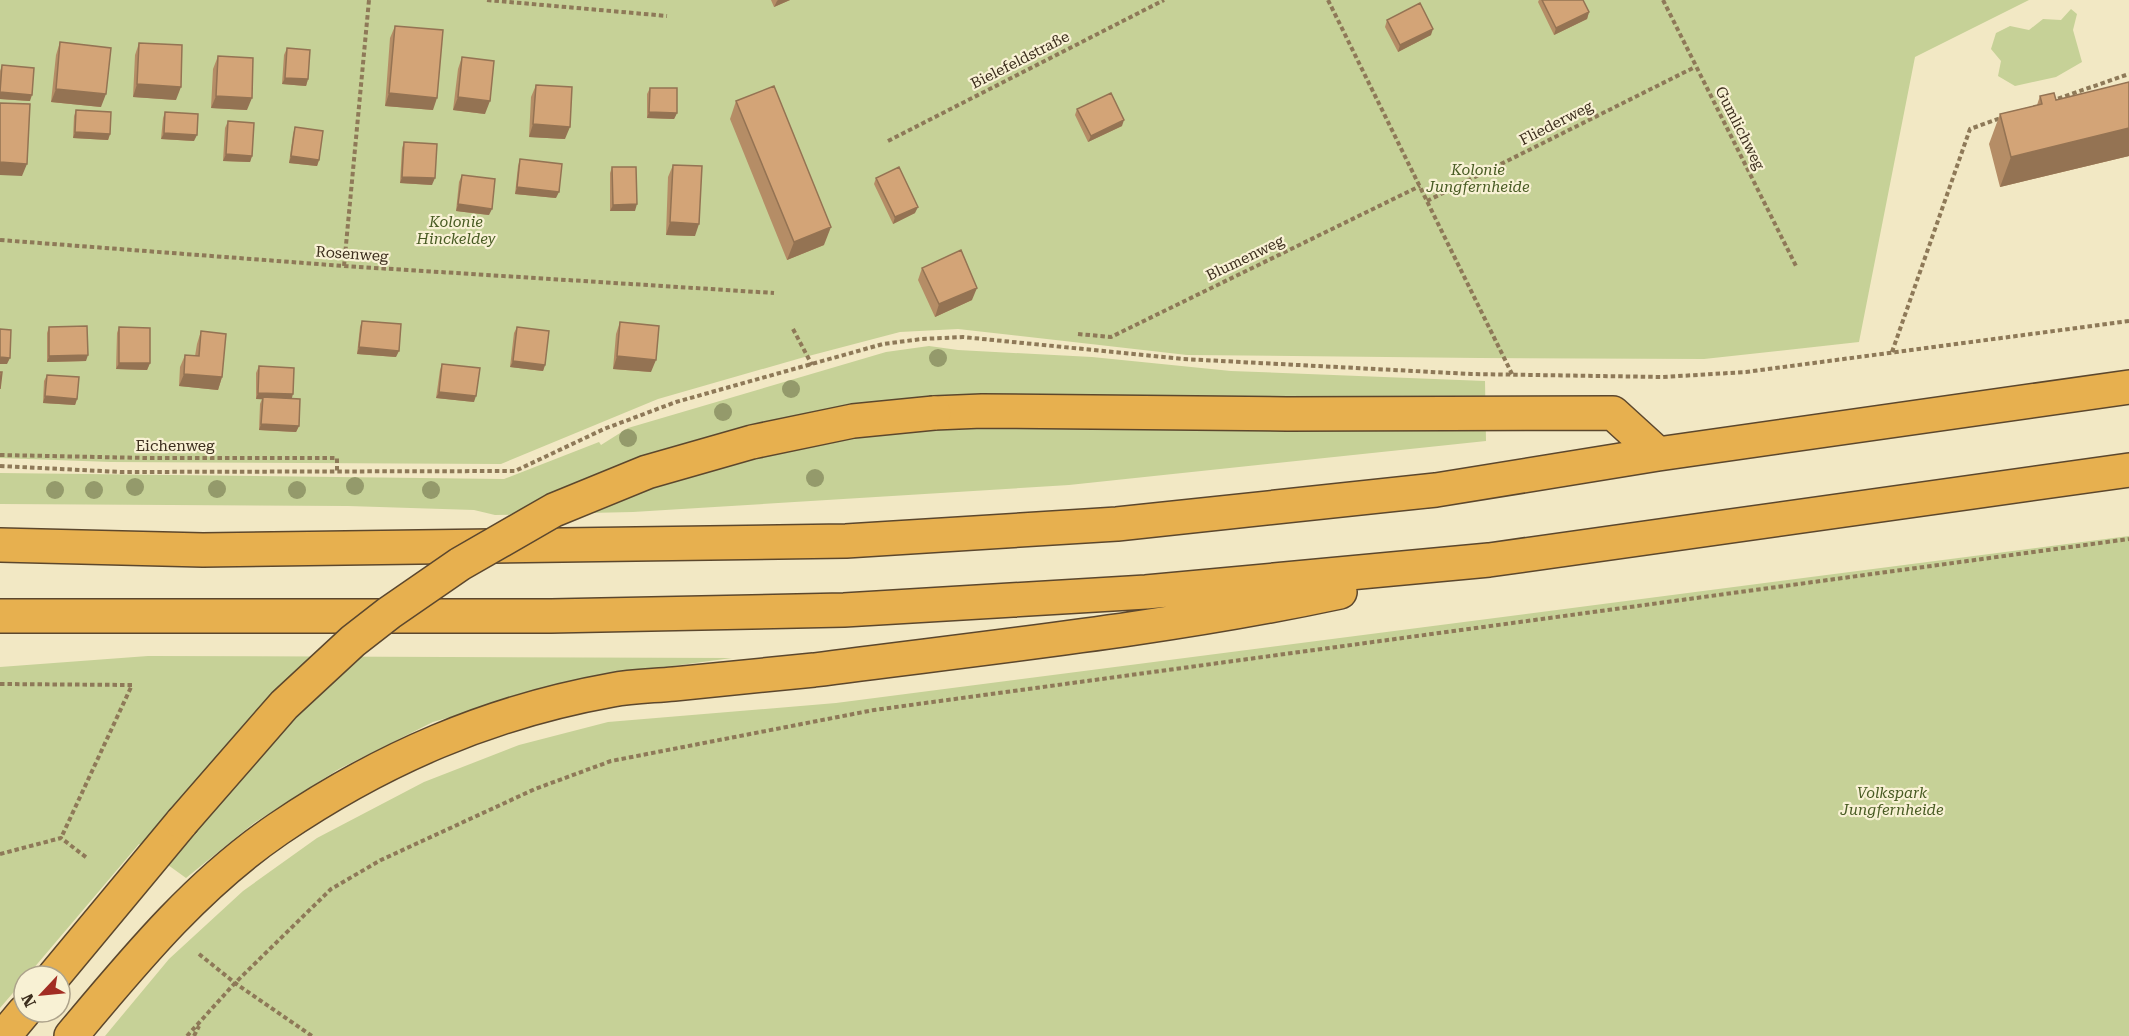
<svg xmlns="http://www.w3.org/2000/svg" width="2129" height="1036" viewBox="0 0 2129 1036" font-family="'Roboto Serif',serif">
  <rect width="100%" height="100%" fill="#f2e8c4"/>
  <path fill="#c6d197" d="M0,0H2029L1915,57L1859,342L1704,359L1479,358L1187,355L958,329L900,332L801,358L658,399L501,464L111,462L0,458Z
    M2071,9L2077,14L2073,30L2082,62L2056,77L2015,86L1998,76L2001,61L1991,49L1996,33L2010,26L2029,30L2043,19L2061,20Z
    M929,346L958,350L1092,357L1231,371L1485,381L1486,441L1069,485L633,512L495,515L474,510L348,506L0,504V473L504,479L599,442L601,445L628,428L886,352Z
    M2129,536V1036H105L169,959L243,891L317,838L424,782L519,745L608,722L836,703Z
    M148,656L732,658L636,671L549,689L433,722L339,769L254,823L186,878L139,844L27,976H24V980L0,1008V667Z"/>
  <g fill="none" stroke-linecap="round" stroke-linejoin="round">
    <g stroke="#5c472d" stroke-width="36">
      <path id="motorway" d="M934,413L982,411L1287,414L1613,413L1658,454
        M0,545L203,550L846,541L1117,524L1436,490L1658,454L2129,387
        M0,616H551L844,610L1146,592L1489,560L2129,470
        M54,976L182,822
        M4,1036L24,1012
        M71,1036C134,961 196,885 278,829C381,759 489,712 612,690C632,686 654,686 674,684C721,679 768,675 814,670C990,647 1167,629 1340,592"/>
    </g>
    <path stroke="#8e7958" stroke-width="4" stroke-dasharray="4.5 3" stroke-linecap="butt" d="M487,0L667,16
      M1328,0L1512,374
      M1663,0L1796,266
      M2051,101L2129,74
      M888,141L1164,0
      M1427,201L1695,67
      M0,240L344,266L774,293
      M344,266L369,0
      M793,329L812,365
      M1078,334L1111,337L1420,186
      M1892,352L1970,129L2001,118
      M0,455L147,458H337V471
      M0,466L120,472L515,471L604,429L676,402L883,344L922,339L963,337L1183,359L1471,374L1663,377L1746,372L2129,321
      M0,684L132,685L61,838
      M0,854L61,838L87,858
      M199,954L235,983L312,1036
      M187,1036L235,983L331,889L381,860L535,789L611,761L874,710L2129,539
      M194,1036L199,1026"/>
    <use href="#motorway" stroke="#e7b04f" stroke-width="33"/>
    <g stroke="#5c472d" stroke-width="36" stroke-linecap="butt">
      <path id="motorway-bridge" d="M182,822L284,705L353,641L389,613L460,564L554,510L647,472L752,442L853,421L934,413"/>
    </g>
    <use href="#motorway-bridge" stroke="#e7b04f" stroke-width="33"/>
  </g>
  <g fill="#949a6b">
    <circle cx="938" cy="358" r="9"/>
    <circle cx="791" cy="389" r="9"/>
    <circle cx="723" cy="412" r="9"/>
    <circle cx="628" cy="438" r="9"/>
    <circle cx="815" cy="478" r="9"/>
    <circle cx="355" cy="486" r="9"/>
    <circle cx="135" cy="487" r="9"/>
    <circle cx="217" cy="489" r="9"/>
    <circle cx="55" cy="490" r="9"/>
    <circle cx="94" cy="490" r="9"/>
    <circle cx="297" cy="490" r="9"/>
    <circle cx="431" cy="490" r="9"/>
  </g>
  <path fill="#b58d66" d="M771,0H790L774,7Z
    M1539,0H1583L1589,12L1587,19L1554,35L1538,2Z
    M1387,20L1431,35L1398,52L1385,27Z
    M395,26L433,110L385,106L390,38Z
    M60,42L101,107L51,102L56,55Z
    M139,43L176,100L133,97L135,55Z
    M287,48L308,79L306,86L282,84L284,55Z
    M218,56L247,110L211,108L213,69Z
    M462,57L485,114L453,110L458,69Z
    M2,65L30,101L0,99V71Z
    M2129,82V156L2000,187L1989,144L2000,114L2037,105L2040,96L2056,100Z
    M536,85L565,139L529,137L531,97Z
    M650,88L677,113L674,119L647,118V94Z
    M736,101L824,245L787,260L730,119Z
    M1077,109L1122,126L1088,142L1075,115Z
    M76,110L110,134L108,140L73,138L74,116Z
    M165,112L194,141L161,139L163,118Z
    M228,121L252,156L250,162L223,161L225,128Z
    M295,127L319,160L317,166L289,163L293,134Z
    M404,142L432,185L400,183L402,148Z
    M520,159L556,198L515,194L518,166Z
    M673,165L695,236L666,235L668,177Z
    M612,167L635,211H610V173Z
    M462,175L489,215L456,211L459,182Z
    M876,178L915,213L893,224L874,184Z
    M922,268L972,300L935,317L918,280Z
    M362,321L396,357L357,354L360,327Z
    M620,322L651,372L613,369L616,334Z
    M49,327L86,361L47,362V333Z
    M119,327L150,363L147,370L116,369L117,333Z
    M517,327L545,365L543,371L510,367L514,333Z
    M201,331L222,377L218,390L179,386L180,367L185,355L195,356L197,344Z
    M442,364L474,402L436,398L440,370Z
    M259,366L291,399L299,426L296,432L259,430L260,404L262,399H256V373Z
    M47,375L77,399L75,405L43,403L44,381Z"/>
  <path fill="#947353" d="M778,0H790L774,7L777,1Z
    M1589,12L1587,19L1554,35L1556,28Z
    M1433,29L1431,35L1398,52L1400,45Z
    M285,78L308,79L306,86L282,84Z
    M137,84L181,87L176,100L133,97Z
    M56,89L106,94L101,107L51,102Z
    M0,92L32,95L30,101L0,99Z
    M389,93L437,98L433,110L385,106Z
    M216,96L252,98L247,110L211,108Z
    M458,97L490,101L485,114L453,110Z
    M649,112L677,113L674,119L647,118Z
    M1124,120L1122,126L1088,142L1091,136Z
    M533,124L570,127L565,139L529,137Z
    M2129,128V156L2000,187L2011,157Z
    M75,132L110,134L108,140L73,138Z
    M164,133L197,135L194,141L161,139Z
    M226,154L252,156L250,162L223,161Z
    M291,156L319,160L317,166L289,163Z
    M0,162L27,164L22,176L0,175Z
    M402,177L435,178L432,185L400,183Z
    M517,187L559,192L556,198L515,194Z
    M458,204L492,209L489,215L456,211Z
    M637,204L635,211H610L613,205Z
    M918,207L915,213L893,224L895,217Z
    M670,222L699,224L695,236L666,235Z
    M831,227L824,245L787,260L794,242Z
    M977,288L972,300L935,317L939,304Z
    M359,347L399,351L396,357L357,354Z
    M88,355L86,361L47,362L49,356Z
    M617,356L656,360L651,372L613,369Z
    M0,357L10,358L7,364H0Z
    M513,361L545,365L543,371L510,367Z
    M119,363H150L147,370L116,369Z
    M184,374L222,377L218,390L179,386Z
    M439,392L476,396L474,402L436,398Z
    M258,393L293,394L291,401L256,399Z
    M45,396L77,399L75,405L43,403Z
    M261,424L299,426L296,432L259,430Z"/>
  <path fill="#d3a477" stroke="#947353" stroke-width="1.5" d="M1542,0H1583L1589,12L1556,28Z
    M1420,3L1433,29L1400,45L1387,20Z
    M395,26L443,30L437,98L389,93Z
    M60,42L111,48L106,94L56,89Z
    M139,43L182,45L181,87L137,84Z
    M287,48L310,50L308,79L285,78Z
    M218,56L253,58L252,98L216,96Z
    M462,57L494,61L490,101L458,97Z
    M2,65L34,68L32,95L0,92Z
    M2129,82V128L2011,157L2000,114L2042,104L2040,96L2054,93L2056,100Z
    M536,85L572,87L570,127L533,124Z
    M774,86L831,227L794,242L736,101Z
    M650,88H677V113L649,112Z
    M1111,93L1124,120L1091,136L1077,109Z
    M0,103L30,104L27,164L0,162Z
    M76,110L111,112L110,134L75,132Z
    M165,112L198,114L197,135L164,133Z
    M228,121L254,123L252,156L226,154Z
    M295,127L323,131L319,160L291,156Z
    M404,142L437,144L435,178L402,177Z
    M520,159L562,164L559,192L517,187Z
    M673,165L702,166L699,224L670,222Z
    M612,167H636L637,204L613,205Z
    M899,167L918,207L895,217L876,178Z
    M462,175L495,179L492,209L458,204Z
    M961,250L977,288L939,304L922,268Z
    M362,321L401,324L399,351L359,347Z
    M620,322L659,326L656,360L617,356Z
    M87,326L88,355L49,356V327Z
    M119,327L150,328V363H119Z
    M517,327L549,331L545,365L513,361Z
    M0,329L11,330L10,358L0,357Z
    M201,331L226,334L222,377L184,374L185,355L199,356Z
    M442,364L480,368L476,396L439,392Z
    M259,366L294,368L293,394L258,393Z
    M0,372H2L0,389Z
    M47,375L79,377L77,399L45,396Z
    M263,397L300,399L299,426L261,424Z"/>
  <g text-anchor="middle" stroke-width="4.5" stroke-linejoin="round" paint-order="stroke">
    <g font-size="15" fill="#3d2f1e" stroke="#f8f1d4">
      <text transform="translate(1020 60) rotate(-27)" y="5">Bielefeldstraße</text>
      <text transform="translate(1556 123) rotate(-27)" y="5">Fliederweg</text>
      <text transform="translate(1740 128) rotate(63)" y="5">Gumlichweg</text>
      <text transform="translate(352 254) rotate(4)" y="5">Rosenweg</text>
      <text transform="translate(1245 258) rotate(-26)" y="5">Blumenweg</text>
      <text x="175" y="451">Eichenweg</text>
    </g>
    <g font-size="15" font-style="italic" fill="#485b23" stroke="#f8f1d4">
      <text x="1478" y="175">Kolonie<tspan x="1478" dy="17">Jungfernheide</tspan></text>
      <text x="456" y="227">Kolonie<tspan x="456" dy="17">Hinckeldey</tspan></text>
      <text x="1892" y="798">Volkspark<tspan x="1892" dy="17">Jungfernheide</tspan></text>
    </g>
  </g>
  <g transform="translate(42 994) rotate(244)"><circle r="28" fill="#f8f1d4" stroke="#ada38b" stroke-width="1.5"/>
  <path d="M0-4.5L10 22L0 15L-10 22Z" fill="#a22d23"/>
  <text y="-9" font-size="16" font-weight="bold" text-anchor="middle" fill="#3d2f1e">N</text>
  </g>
</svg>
